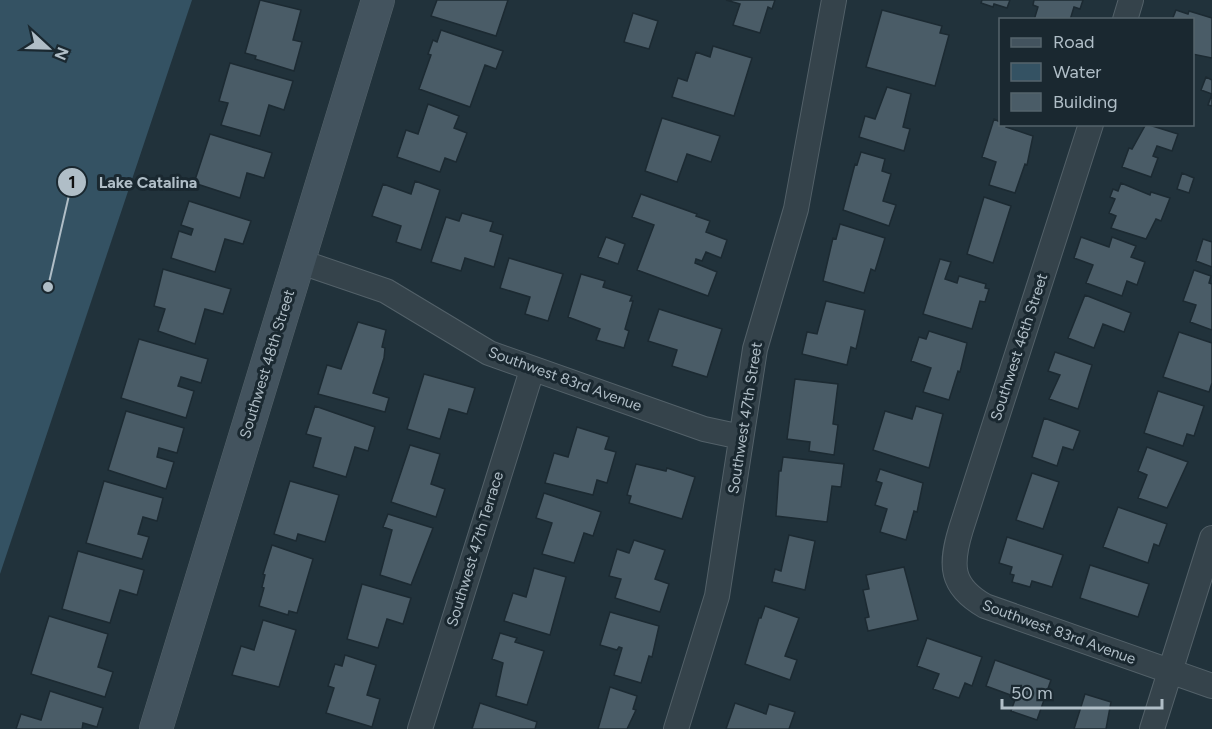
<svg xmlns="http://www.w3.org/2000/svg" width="1212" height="729" viewBox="0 0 1212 729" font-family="Figtree,sans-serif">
  <rect width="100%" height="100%" fill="#21323b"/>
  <path fill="#345263" d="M0,0H192L0,574Z"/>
  <path fill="#4a5c67" stroke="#1c2a32" stroke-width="1.5" d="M260,0L301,10L293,40L302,42L294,71L255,59L256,56L245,53Z
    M437,0H508L496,36L431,16Z
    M726,0H775L772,9L768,7L760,33L733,25L740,4Z
    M982,0H1010L1007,8L994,4L993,7L981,3Z
    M1034,0H1083L1080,9L1074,7L1070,20H1034L1038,7L1033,5Z
    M882,10L942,26L940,33L949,35L935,86L866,67Z
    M1176,10L1188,14L1189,11L1212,18V58L1192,54V20H1172Z
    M633,13L658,21L649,49L624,42Z
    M441,30L503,51L496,69L485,65L470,107L419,89L431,55L428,54L433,40L437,42Z
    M713,46L752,58L734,116L672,97L678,78L687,81L696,52L710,57Z
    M230,63L293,81L284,110L269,105L260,136L221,125L228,103L219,101Z
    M1206,77L1212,80V106L1208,105L1212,94L1201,90Z
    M887,87L911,94L903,127L910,129L904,151L859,137L865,116L875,119Z
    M428,104L459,116L454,128L467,133L456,162L445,158L440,172L397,157L406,130L418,134Z
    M662,118L720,136L711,162L687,154L677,182L645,171Z
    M994,119L1000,122V124H1007L1006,127L1033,136L1027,165L1025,164L1015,193L989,185L996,162L982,157Z
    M1146,124L1178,134L1172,151L1157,146L1153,156L1158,158L1151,177L1122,167L1129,148L1132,149Z
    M210,134L272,153L264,178L247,173L240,198L194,183Z
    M861,152L885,159L882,171L891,174L883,201L896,205L889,226L843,210L855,164L857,165Z
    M1182,173L1194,178L1189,193L1177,189Z
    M415,181L440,190L421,250L396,242L401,226L372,216L383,184L411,194Z
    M1121,183L1150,195L1151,192L1170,198L1161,221L1156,219L1146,239L1111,228L1116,216L1109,213L1115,199L1110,197L1113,189L1118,191Z
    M641,194L697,214L696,216L710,221L706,232L727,240L721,258L706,252L702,261L696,259L695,263L717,272L708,296L637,270L654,225L632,217Z
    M984,197L1011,206L993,263L967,254Z
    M189,201L251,221L243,244L225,239L215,272L171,258L179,231L191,235L193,229L181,225Z
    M462,213L493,222L490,231L503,235L494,267L465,258L461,271L431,262L446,217L459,221Z
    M840,224L885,238L875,271L871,269L864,293L823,281L833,238L836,239Z
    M606,237L625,244L618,264L598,257Z
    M1081,237L1109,247L1112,237L1136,246L1131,257L1145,262L1137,285L1127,281L1122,296L1086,283L1093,265L1074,258Z
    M1203,239L1212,242V267L1196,261Z
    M509,258L563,274L548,321L525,314L530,297L500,288Z
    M940,259L951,262L945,279L957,283L959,276L986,284L985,288L989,289L985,302L980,301L972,329L923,314Z
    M163,269L231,289L223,314L205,309L195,344L158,331L165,309L154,306Z
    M1194,270L1211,276L1209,283L1212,284V330L1190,322L1196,305L1183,301Z
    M581,274L605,281L603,287L632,296L630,301H633L625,329L629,331L624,348L596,340L600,329L568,317Z
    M1085,295L1131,313L1124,332L1103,324L1094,348L1068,338Z
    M826,301L865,310L856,349L851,347L847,365L802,354L807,332L817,334Z
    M659,309L722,329L707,377L672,366L677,350L648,341Z
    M358,322L386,330L382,347L385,348L384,358L373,393L389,398L385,412L318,394L327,365L341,369Z
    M929,331L967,343L960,372L958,371L949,400L923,392L931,368L911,361L919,337L926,339Z
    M1179,332L1212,343V383L1209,392L1163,377Z
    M139,339L208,359L201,383L181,377L178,386L194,391L186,418L121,398Z
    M1055,352L1092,365L1078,409L1049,399L1060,375L1048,371Z
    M424,374L475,388L467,414L449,409L440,439L407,429Z
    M795,379L838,384L833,424L838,425L834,455L809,451L810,442L787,439Z
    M1158,391L1204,406L1194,436L1187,434L1183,446L1144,433Z
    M315,406L375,427L368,451L355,447L346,477L313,467L321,438L306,434Z
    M916,406L943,414L929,468L873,450L885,411L912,419Z
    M126,411L184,428L177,453L159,448L157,457L174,462L166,489L108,470Z
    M1044,418L1080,431L1073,450L1063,447L1057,466L1032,457Z
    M577,427L609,437L605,449L616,452L607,483L597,480L593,495L545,483L554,453L568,457Z
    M410,445L440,454L431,484L445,489L436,517L391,502Z
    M1147,447L1188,462L1167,508L1138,498L1147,475L1138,471Z
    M783,457L844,464L841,487L832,486L827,522L776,516L779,471H781Z
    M636,464L666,471L667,468L695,477L682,519L629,503L631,496L627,495Z
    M880,469L923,483L917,512L914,511L906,540L880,532L887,509L875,505L882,483L876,481Z
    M1032,473L1059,482L1043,529L1016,520Z
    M104,481L163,498L157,521L143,517L138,534L149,537L142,559L86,543Z
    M290,481L339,495L325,542L298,534L296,541L274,534Z
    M544,493L601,512L593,536L584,533L574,563L542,554L552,523L536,518Z
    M1118,507L1167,524L1159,546L1154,544L1148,563L1103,547Z
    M388,514L433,528L411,585L380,575L392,530L383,527Z
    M789,535L815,541L805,590L772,582L775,569L781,571Z
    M1007,537L1063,555L1052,587L1032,581L1030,587L1012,582L1014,575L1010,574L1012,567L999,563Z
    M634,540L665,550L655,579L669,584L660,612L615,598L621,579L609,576L617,549L629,553Z
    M272,545L313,559L297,613L289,611L288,615L259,606L264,588L262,587L265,575L263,574Z
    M78,551L144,570L137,595L120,590L110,623L62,609Z
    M1090,565L1149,584L1138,617L1080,598Z
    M904,567L918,620L868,631L865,618L869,617L863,590L869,589L866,575Z
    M534,568L566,577L550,635L504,621L513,593L526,597Z
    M362,584L411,598L403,624L387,619L378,648L347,639Z
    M765,606L799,618L785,656L797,660L790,680L745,664L759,618H761Z
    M610,612L659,626L652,657L649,656L641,683L614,675L622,648L619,647L617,650L600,645Z
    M49,616L108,634L98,667L113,672L105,697L31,674Z
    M263,620L296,630L279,687L232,675L241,646L254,650Z
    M500,633L517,638L515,642L544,651L527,705L496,696L503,663L492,659Z
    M927,638L982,657L972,686L965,683L959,698L933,689L939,674L917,666Z
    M345,655L376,665L367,695L380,699L372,727L326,713L334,688L328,686L335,664L342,666Z
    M995,660L1051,680L1037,720L1011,711L1016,697L986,686Z
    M610,687L637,696L633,709L636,710L627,729H598Z
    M50,691L103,708L97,727L83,723L82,729H16L21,714L41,720Z
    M1085,694L1111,702L1106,729H1074Z
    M480,703L537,722L535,729H472Z
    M735,703L766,714L769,704L795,712L789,729H726Z"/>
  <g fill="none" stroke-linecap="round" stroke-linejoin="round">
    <g stroke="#536169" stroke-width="26">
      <path id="street" d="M1125,20L1131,0
        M1091,124L961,529C950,565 950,586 985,606L1212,686
        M298,261L386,291L489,353L704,429L741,437
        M420,729L532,370
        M676,729L717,596L755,349L796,209L834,0
        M1152,729L1212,538"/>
    </g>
    <g stroke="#536169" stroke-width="34">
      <path id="secondary" d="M156,729L378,0"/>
    </g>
    <use href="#street" stroke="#35434b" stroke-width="24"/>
    <use href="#secondary" stroke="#43535e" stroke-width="33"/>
  </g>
  <g text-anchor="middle" stroke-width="6" stroke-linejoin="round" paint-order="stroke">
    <g font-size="15" fill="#b0bec7" stroke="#1a2830">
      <text transform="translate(1019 347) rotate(-72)" y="5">Southwest 46th Street</text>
      <text transform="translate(267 364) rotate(-73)" y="5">Southwest 48th Street</text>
      <text transform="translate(565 379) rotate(20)" y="5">Southwest 83rd Avenue</text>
      <text transform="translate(745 418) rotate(-81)" y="5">Southwest 47th Street</text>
      <text transform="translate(475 549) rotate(-73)" y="5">Southwest 47th Terrace</text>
      <text transform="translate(1059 632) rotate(20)" y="5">Southwest 83rd Avenue</text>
    </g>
  </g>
  <path fill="none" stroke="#b0bec7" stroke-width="2" d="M48 287L72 182"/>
  <g fill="#b0bec7" stroke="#1a2830" stroke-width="2">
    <circle cx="48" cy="287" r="6"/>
    <circle cx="72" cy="182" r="15"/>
  </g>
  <g font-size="18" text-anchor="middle" font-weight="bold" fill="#111">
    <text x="72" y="188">1</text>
  </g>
  <g font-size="16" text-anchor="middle" font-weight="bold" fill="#b0bec7" stroke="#1a2830" stroke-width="6" stroke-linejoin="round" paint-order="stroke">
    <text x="148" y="188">Lake Catalina</text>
  </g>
  <rect x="999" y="18" width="195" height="108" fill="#1a2830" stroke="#56646c" stroke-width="1.5"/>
  <rect x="1011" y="38" width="30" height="9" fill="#43535e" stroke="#56646c" stroke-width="1.5"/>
  <text x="1053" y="48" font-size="18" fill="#b0bec7">Road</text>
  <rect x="1011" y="63" width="30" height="18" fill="#345263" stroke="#56646c" stroke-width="1.5"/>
  <text x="1053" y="78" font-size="18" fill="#b0bec7">Water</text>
  <rect x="1011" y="93" width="30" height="18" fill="#4a5c67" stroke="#56646c" stroke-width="1.5"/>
  <text x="1053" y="108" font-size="18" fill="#b0bec7">Building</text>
  <g transform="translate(48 48) rotate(112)" stroke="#1a2830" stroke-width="4.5" paint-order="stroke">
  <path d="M0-4.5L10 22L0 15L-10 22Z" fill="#b0bec7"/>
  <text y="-9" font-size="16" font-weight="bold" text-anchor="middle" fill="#b0bec7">N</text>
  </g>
  <path d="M1002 699v9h160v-9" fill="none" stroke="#b0bec7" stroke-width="3"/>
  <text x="1011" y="699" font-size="18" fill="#b0bec7" stroke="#1a2830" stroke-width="4.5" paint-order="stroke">50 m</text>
</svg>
